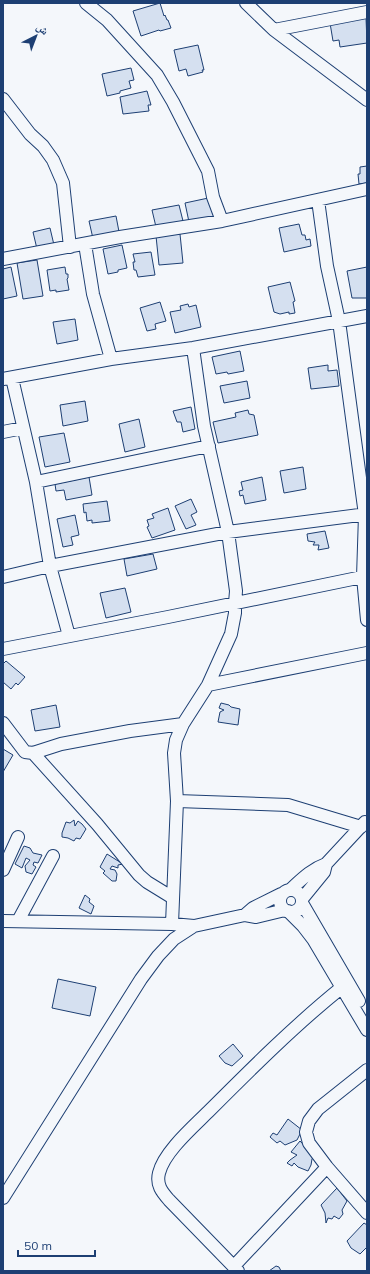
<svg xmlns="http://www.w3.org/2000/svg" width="370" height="1274" viewBox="0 0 370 1274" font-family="Mulish,'Noto Naskh Arabic',sans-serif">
  <rect width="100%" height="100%" fill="#f4f7fb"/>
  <path fill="#d5e0f0" stroke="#1d3f73" d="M160,3L164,16L165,15L167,20H168L171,28L160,31L159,30L141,36L133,11Z
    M366,18L367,43L340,47L339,40L333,41L330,23Z
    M198,45L204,70H202L203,72L188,76L186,69L179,71L174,50Z
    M131,68L134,80L129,81L131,88L120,91V93L107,96L102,74Z
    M147,91L151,105H148L149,111L123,114L120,97Z
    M367,166V183L359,184L358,174H360V167Z
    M213,197L217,216L189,222L185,203Z
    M179,205L183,221L156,227L152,210Z
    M116,216L120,237L94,243L89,221Z
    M299,224L302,235H305L306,240L310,239L311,246L284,252L279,228Z
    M50,228L54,245L37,249L33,232Z
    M180,234L183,263L159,265L156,236Z
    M122,245L127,268L118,270V272L108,274L103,249Z
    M151,252L155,275L138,277L136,270H134L133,262H135L133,254Z
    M37,260L43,296L23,299L17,263Z
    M11,267L17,296L3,299V269Z
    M65,267L66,274H68V278L67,279L69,290L56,292V290L50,291L47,270Z
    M367,267V298H352L347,271Z
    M290,282L295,301L293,302L295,313L289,314V312L280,314L274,312L268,287Z
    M160,302L166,321L155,324L156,329L147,331L140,308Z
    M188,304L189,307L196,305L201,327L175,333L170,312L181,310L180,306Z
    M75,319L78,340L57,344L53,322Z
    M240,351L244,371L228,374L227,372L216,374L212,357Z
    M328,365V371L337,370L339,386L311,389L308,368Z
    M247,381L250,398L224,403L220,386Z
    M85,401L88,421L63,426L60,405Z
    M191,407L195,429L183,432L181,422H177L173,411Z
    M248,410L249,414L254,415L258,435L218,443L213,422L236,417L235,413Z
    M139,419L145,447L125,452L119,424Z
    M64,433L70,462L45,467L39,437Z
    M303,467L306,489L284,493L280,471Z
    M89,477L92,495L66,500L64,490L56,491L55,484Z
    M262,477L266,500L245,504L243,495L240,496L239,491L243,490L241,482Z
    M191,499L197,512L191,515L196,525L186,529L175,506Z
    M107,501L110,521L92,523V520L87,521L86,512L84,513L83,504Z
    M168,508L175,530L152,538L147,527L149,526L147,520L154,518L152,514Z
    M75,515L79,535L71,537L73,545L63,547L57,519Z
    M325,531L329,548L318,550L319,545H313L315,542L308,541L307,534Z
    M153,554L157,569L127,576L124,559Z
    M125,588L131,612L106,618L100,593Z
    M6,661L25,677L18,685L16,683L11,689L3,682V664Z
    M221,703L229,705L231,707L240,709L238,725L218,722L220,712L224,710L219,708Z
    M56,705L60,727L35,731L31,710Z
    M3,749L13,755L3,772Z
    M74,820L75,826L78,821L82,824L86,829L80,839L76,838L74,841L68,838L62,837V833L66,822L70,823Z
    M24,846L30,848L33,853L42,855L38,863L34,862L33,865L36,867L32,874L26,872L25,866L30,860L26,858L22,868L15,864Z
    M107,854L123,864L118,865V868L112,866L110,869L115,870L117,874L116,881H112L103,873L105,871L100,867Z
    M85,895L90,899L89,902L94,906L91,914L79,908Z
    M58,979L96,987L90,1016L52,1008Z
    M233,1044L243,1056L232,1066L225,1063L219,1056Z
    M288,1119L302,1130L297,1140L285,1145L280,1141L277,1143L270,1137L273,1133L277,1135Z
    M300,1141L314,1156L312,1159L311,1165L308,1171L298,1167L294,1163L292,1166L287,1163L290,1160L297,1155L291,1152Z
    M337,1188L347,1201L342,1210L343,1214L339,1219L334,1216L332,1219L328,1218L326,1223L325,1213L321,1205Z
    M364,1223L367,1225V1247L360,1254L351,1248L347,1241Z
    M276,1266L279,1267L281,1271H269Z"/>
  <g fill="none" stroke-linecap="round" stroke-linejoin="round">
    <g stroke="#1d3f73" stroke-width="14">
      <path id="minor" d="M86,3L107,20L157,75L173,102L208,171L213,197L222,221
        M246,3L274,30L367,100
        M274,30L367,12
        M3,99L30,134L43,146L53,160L63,183L70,247
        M318,200L327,266L339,321L365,515L363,577L367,620
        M85,244L93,294L111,359
        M3,259L120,237L222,221L367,189
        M12,378L36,482L50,566L69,636
        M3,379L111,359L193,348L367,316
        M3,432L23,428
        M36,482L209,446
        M3,577L50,566L228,532L367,514
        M3,649L168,617L367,576
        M208,685L367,653
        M3,723L25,752L33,753L61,744L130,731L183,724
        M33,753L97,824L139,875L147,882L173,898
        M177,801L288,805L361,827
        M3,870L18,837
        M291,889C302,879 312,869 326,864L365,822
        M280 901a11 11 0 1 1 22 0a11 11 0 1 1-22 0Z
        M302,899L324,872L326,864
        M302,903L359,1001
        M288,911L303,926L313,939L367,1030
        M245,915L253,908L281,894
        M3,921L172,924L194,926L245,915L256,917L285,910
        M18,921L53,856
        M172,924L177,801L174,753L176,740L183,724L208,685L231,634L235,613V603L236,591L228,532L204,426L193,348
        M367,1070L318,1109L309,1121L306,1132L309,1143L327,1167L367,1213
        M3,1198L141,979L158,956L174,939L194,926
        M234,1266L327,1167
        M238,1271L169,1200C162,1192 156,1185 159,1173C164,1152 193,1127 208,1112C251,1069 294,1026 341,988"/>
    </g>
    <use href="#minor" stroke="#f4f7fb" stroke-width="12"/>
  </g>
  <rect width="370" height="1274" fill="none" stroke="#1d3f73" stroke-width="8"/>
  <g transform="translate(36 36) rotate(42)" stroke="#f4f7fb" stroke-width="3" paint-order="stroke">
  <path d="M0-3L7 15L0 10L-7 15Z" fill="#1d3f73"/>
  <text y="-6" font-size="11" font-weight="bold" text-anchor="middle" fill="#1d3f73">ش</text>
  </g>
  <path d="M18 1250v6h77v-6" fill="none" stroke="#1d3f73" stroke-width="2"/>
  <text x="24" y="1250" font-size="12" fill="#1d3f73" stroke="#f4f7fb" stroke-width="3" paint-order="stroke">50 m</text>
</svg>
